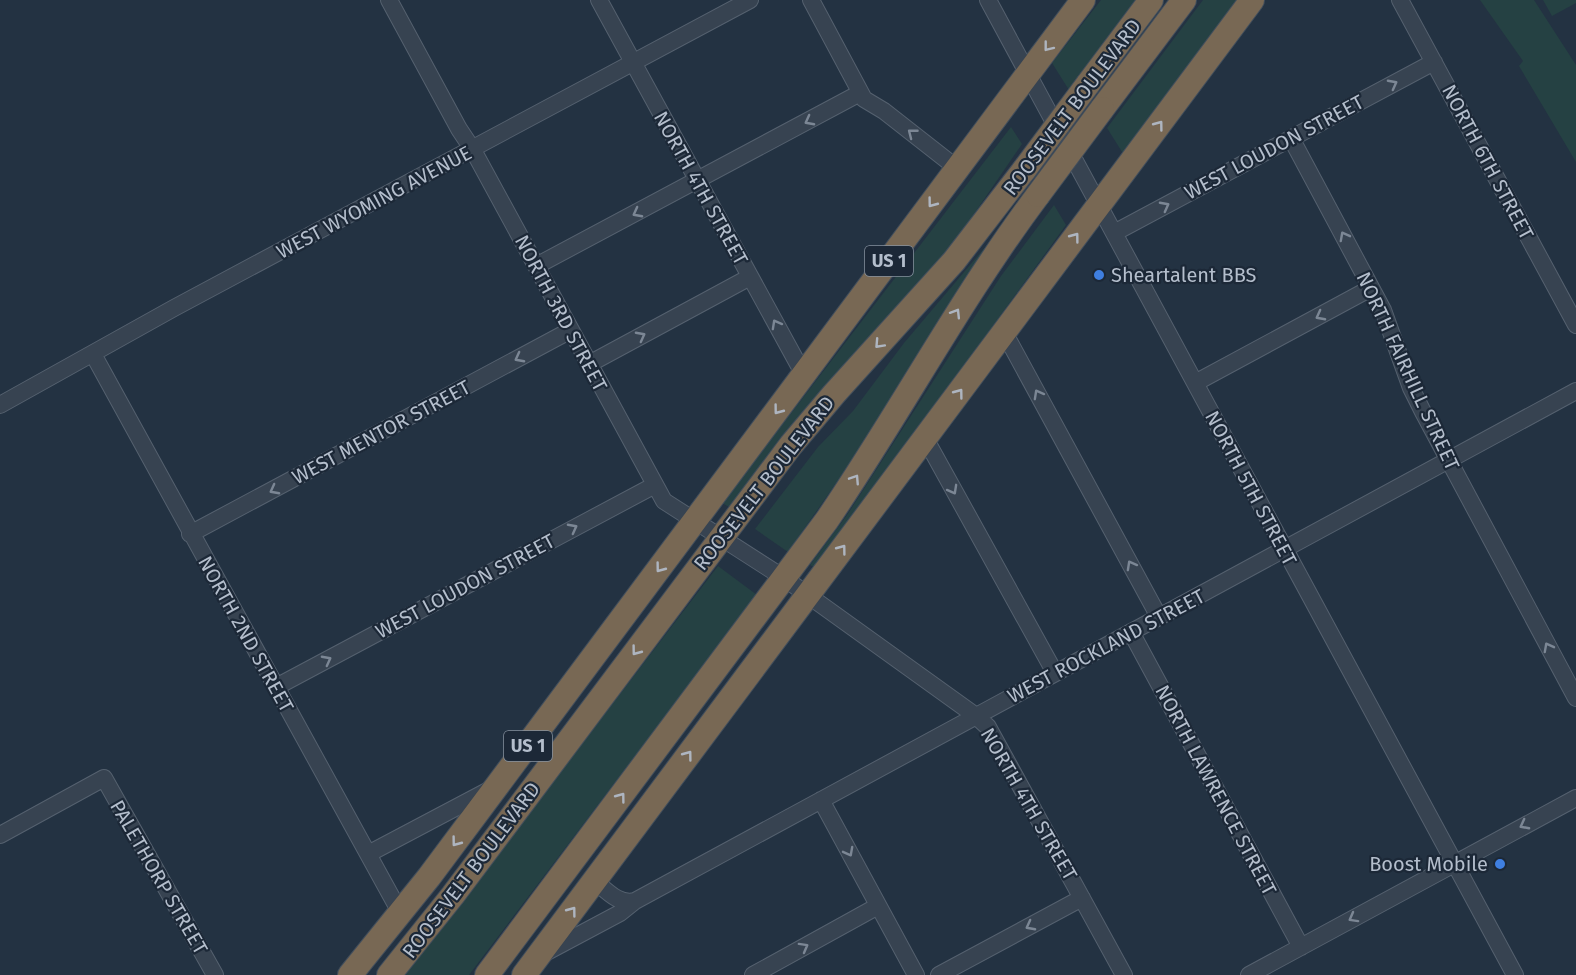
<svg xmlns="http://www.w3.org/2000/svg" width="1576" height="975" viewBox="0 0 1576 975" font-family="'Fira Sans',sans-serif">
  <rect width="100%" height="100%" fill="#233242"/>
  <path fill="#254143" d="M1101,0H1135L1069,90L1052,63Z
    M1203,0H1237L1124,155L1107,128Z
    M1480,0H1534L1576,65V162L1519,66L1523,61Z
    M1543,0H1576V3L1552,16Z
    M1011,127L1022,144L950,249L731,508L722,503Z
    M1054,205L1066,225L817,569L810,565L847,515L1001,276Z
    M1003,226L869,436L788,552L755,529L818,447L853,411L904,343Z
    M718,566L757,595L469,975H405Z"/>
  <g fill="none" stroke-linecap="round" stroke-linejoin="round">
    <g stroke="#55616f" stroke-width="18">
      <path id="minor" d="M389,0L459,129L473,150L664,501L784,578L976,716L988,727L1124,975
        M599,0L804,375
        M811,0L864,99L884,111L958,169
        M988,0L1515,975
        M1400,0L1576,325
        M1291,138L1383,310L1411,388L1423,412L1576,698
        M1114,233L1434,62
        M536,266L860,93
        M1004,332L1159,617
        M93,354L401,914
        M589,364L750,277
        M1195,383L1371,288
        M0,405L174,308L750,0
        M925,438L1055,673
        M190,534L571,330
        M1131,632L1301,947
        M276,687L655,485
        M821,800L916,975
        M0,835L104,778L215,975
        M368,854L491,789
        M595,881C607,891 619,905 635,901
        M543,954L620,913L635,901L1576,391
        M753,975L878,906
        M939,975L1082,898
        M1249,975L1576,798"/>
    </g>
    <g stroke="#424e5c" stroke-width="26">
      <path id="highway" d="M1088,84L1151,0
        M1102,109L1184,0
        M350,975L429,877L1083,0
        M389,975L453,895L791,445L834,394L954,261L1024,170
        M487,975L827,520C900,413 960,299 1038,195
        M524,975L1252,0"/>
    </g>
    <use href="#minor" stroke="#374351" stroke-width="16"/>
    <use href="#highway" stroke="#786854" stroke-width="24"/>
    <g stroke="#424e5c" stroke-width="26" stroke-linecap="butt">
      <path id="highway-bridge" d="M1024,170L1088,84
        M1038,195L1102,109"/>
    </g>
    <use href="#highway-bridge" stroke="#786854" stroke-width="24"/>
  </g>
  <defs><path id="oneway-chevron" d="M-2-3.5L2.5 0L-2 3.5" fill="none" stroke-width="1.6" stroke-linecap="round" stroke-linejoin="round" transform="scale(1.5)"/></defs>
  <g stroke="#aeb5c0">
    <use href="#oneway-chevron" transform="translate(1048 47) rotate(128)"/>
    <use href="#oneway-chevron" transform="translate(1159 125) rotate(-53)"/>
    <use href="#oneway-chevron" transform="translate(932 203) rotate(127)"/>
    <use href="#oneway-chevron" transform="translate(1075 237) rotate(-53)"/>
    <use href="#oneway-chevron" transform="translate(956 313) rotate(-58)"/>
    <use href="#oneway-chevron" transform="translate(879 344) rotate(133)"/>
    <use href="#oneway-chevron" transform="translate(959 393) rotate(-53)"/>
    <use href="#oneway-chevron" transform="translate(778 410) rotate(127)"/>
    <use href="#oneway-chevron" transform="translate(855 479) rotate(-57)"/>
    <use href="#oneway-chevron" transform="translate(842 549) rotate(-53)"/>
    <use href="#oneway-chevron" transform="translate(660 568) rotate(127)"/>
    <use href="#oneway-chevron" transform="translate(636 651) rotate(127)"/>
    <use href="#oneway-chevron" transform="translate(688 755) rotate(-53)"/>
    <use href="#oneway-chevron" transform="translate(621 797) rotate(-53)"/>
    <use href="#oneway-chevron" transform="translate(456 842) rotate(127)"/>
    <use href="#oneway-chevron" transform="translate(572 911) rotate(-53)"/>
  </g>
  <g stroke="#7c8795">
    <use href="#oneway-chevron" transform="translate(1393 84) rotate(-28)"/>
    <use href="#oneway-chevron" transform="translate(809 121) rotate(152)"/>
    <use href="#oneway-chevron" transform="translate(912 133) rotate(-142)"/>
    <use href="#oneway-chevron" transform="translate(1165 206) rotate(-28)"/>
    <use href="#oneway-chevron" transform="translate(637 213) rotate(152)"/>
    <use href="#oneway-chevron" transform="translate(1344 236) rotate(-118)"/>
    <use href="#oneway-chevron" transform="translate(1320 316) rotate(152)"/>
    <use href="#oneway-chevron" transform="translate(776 324) rotate(-119)"/>
    <use href="#oneway-chevron" transform="translate(641 336) rotate(-28)"/>
    <use href="#oneway-chevron" transform="translate(519 358) rotate(152)"/>
    <use href="#oneway-chevron" transform="translate(1038 394) rotate(-119)"/>
    <use href="#oneway-chevron" transform="translate(274 490) rotate(152)"/>
    <use href="#oneway-chevron" transform="translate(953 490) rotate(61)"/>
    <use href="#oneway-chevron" transform="translate(573 528) rotate(-28)"/>
    <use href="#oneway-chevron" transform="translate(1131 565) rotate(-119)"/>
    <use href="#oneway-chevron" transform="translate(1548 647) rotate(-118)"/>
    <use href="#oneway-chevron" transform="translate(327 660) rotate(-28)"/>
    <use href="#oneway-chevron" transform="translate(1524 825) rotate(152)"/>
    <use href="#oneway-chevron" transform="translate(849 852) rotate(62)"/>
    <use href="#oneway-chevron" transform="translate(1353 918) rotate(151)"/>
    <use href="#oneway-chevron" transform="translate(1030 926) rotate(152)"/>
    <use href="#oneway-chevron" transform="translate(804 947) rotate(-29)"/>
  </g>
  <g fill="#3f7fe0" stroke="#1c2837" stroke-width="2">
    <circle cx="1099" cy="275" r="6"/>
    <circle cx="1500" cy="864" r="6"/>
  </g>
  <g text-anchor="middle" stroke-width="4.5" stroke-linejoin="round" paint-order="stroke">
    <g fill="#1c2837" stroke="#86919f" stroke-width="1.5">
      <rect x="865" y="246" width="48" height="30" rx="4.5"/>
      <rect x="504" y="731" width="48" height="30" rx="4.5"/>
    </g>
    <g font-size="18" font-weight="bold" fill="#b4becc">
      <text x="889" y="267">US 1</text>
      <text x="528" y="752">US 1</text>
    </g>
    <g font-size="20" fill="#b4becc" stroke="#1c2837">
      <text transform="translate(1072 107) rotate(-53)" y="7">ROOSEVELT BOULEVARD</text>
      <text transform="translate(1274 147) rotate(-28)" y="7">WEST LOUDON STREET</text>
      <text transform="translate(1488 162) rotate(62)" y="7">NORTH 6TH STREET</text>
      <text transform="translate(701 188) rotate(61)" y="7">NORTH 4TH STREET</text>
      <text transform="translate(374 202) rotate(-28)" y="7">WEST WYOMING AVENUE</text>
      <text transform="translate(561 313) rotate(62)" y="7">NORTH 3RD STREET</text>
      <text transform="translate(1408 371) rotate(65)" y="7">NORTH FAIRHILL STREET</text>
      <text transform="translate(381 432) rotate(-28)" y="7">WEST MENTOR STREET</text>
      <text transform="translate(764 483) rotate(-52)" y="7">ROOSEVELT BOULEVARD</text>
      <text transform="translate(1251 488) rotate(62)" y="7">NORTH 5TH STREET</text>
      <text transform="translate(465 586) rotate(-28)" y="7">WEST LOUDON STREET</text>
      <text transform="translate(246 634) rotate(61)" y="7">NORTH 2ND STREET</text>
      <text transform="translate(1106 646) rotate(-28)" y="7">WEST ROCKLAND STREET</text>
      <text transform="translate(1216 790) rotate(62)" y="7">NORTH LAWRENCE STREET</text>
      <text transform="translate(1029 804) rotate(60)" y="7">NORTH 4TH STREET</text>
      <text transform="translate(471 870) rotate(-53)" y="7">ROOSEVELT BOULEVARD</text>
      <text transform="translate(159 877) rotate(60)" y="7">PALETHORP STREET</text>
    </g>
    <g font-size="20" fill="#b4becc" stroke="#1c2837" text-anchor="start">
      <text x="1111" y="282">Sheartalent BBS</text>
      <text x="1488" y="871" text-anchor="end">Boost Mobile</text>
    </g>
  </g>
</svg>
